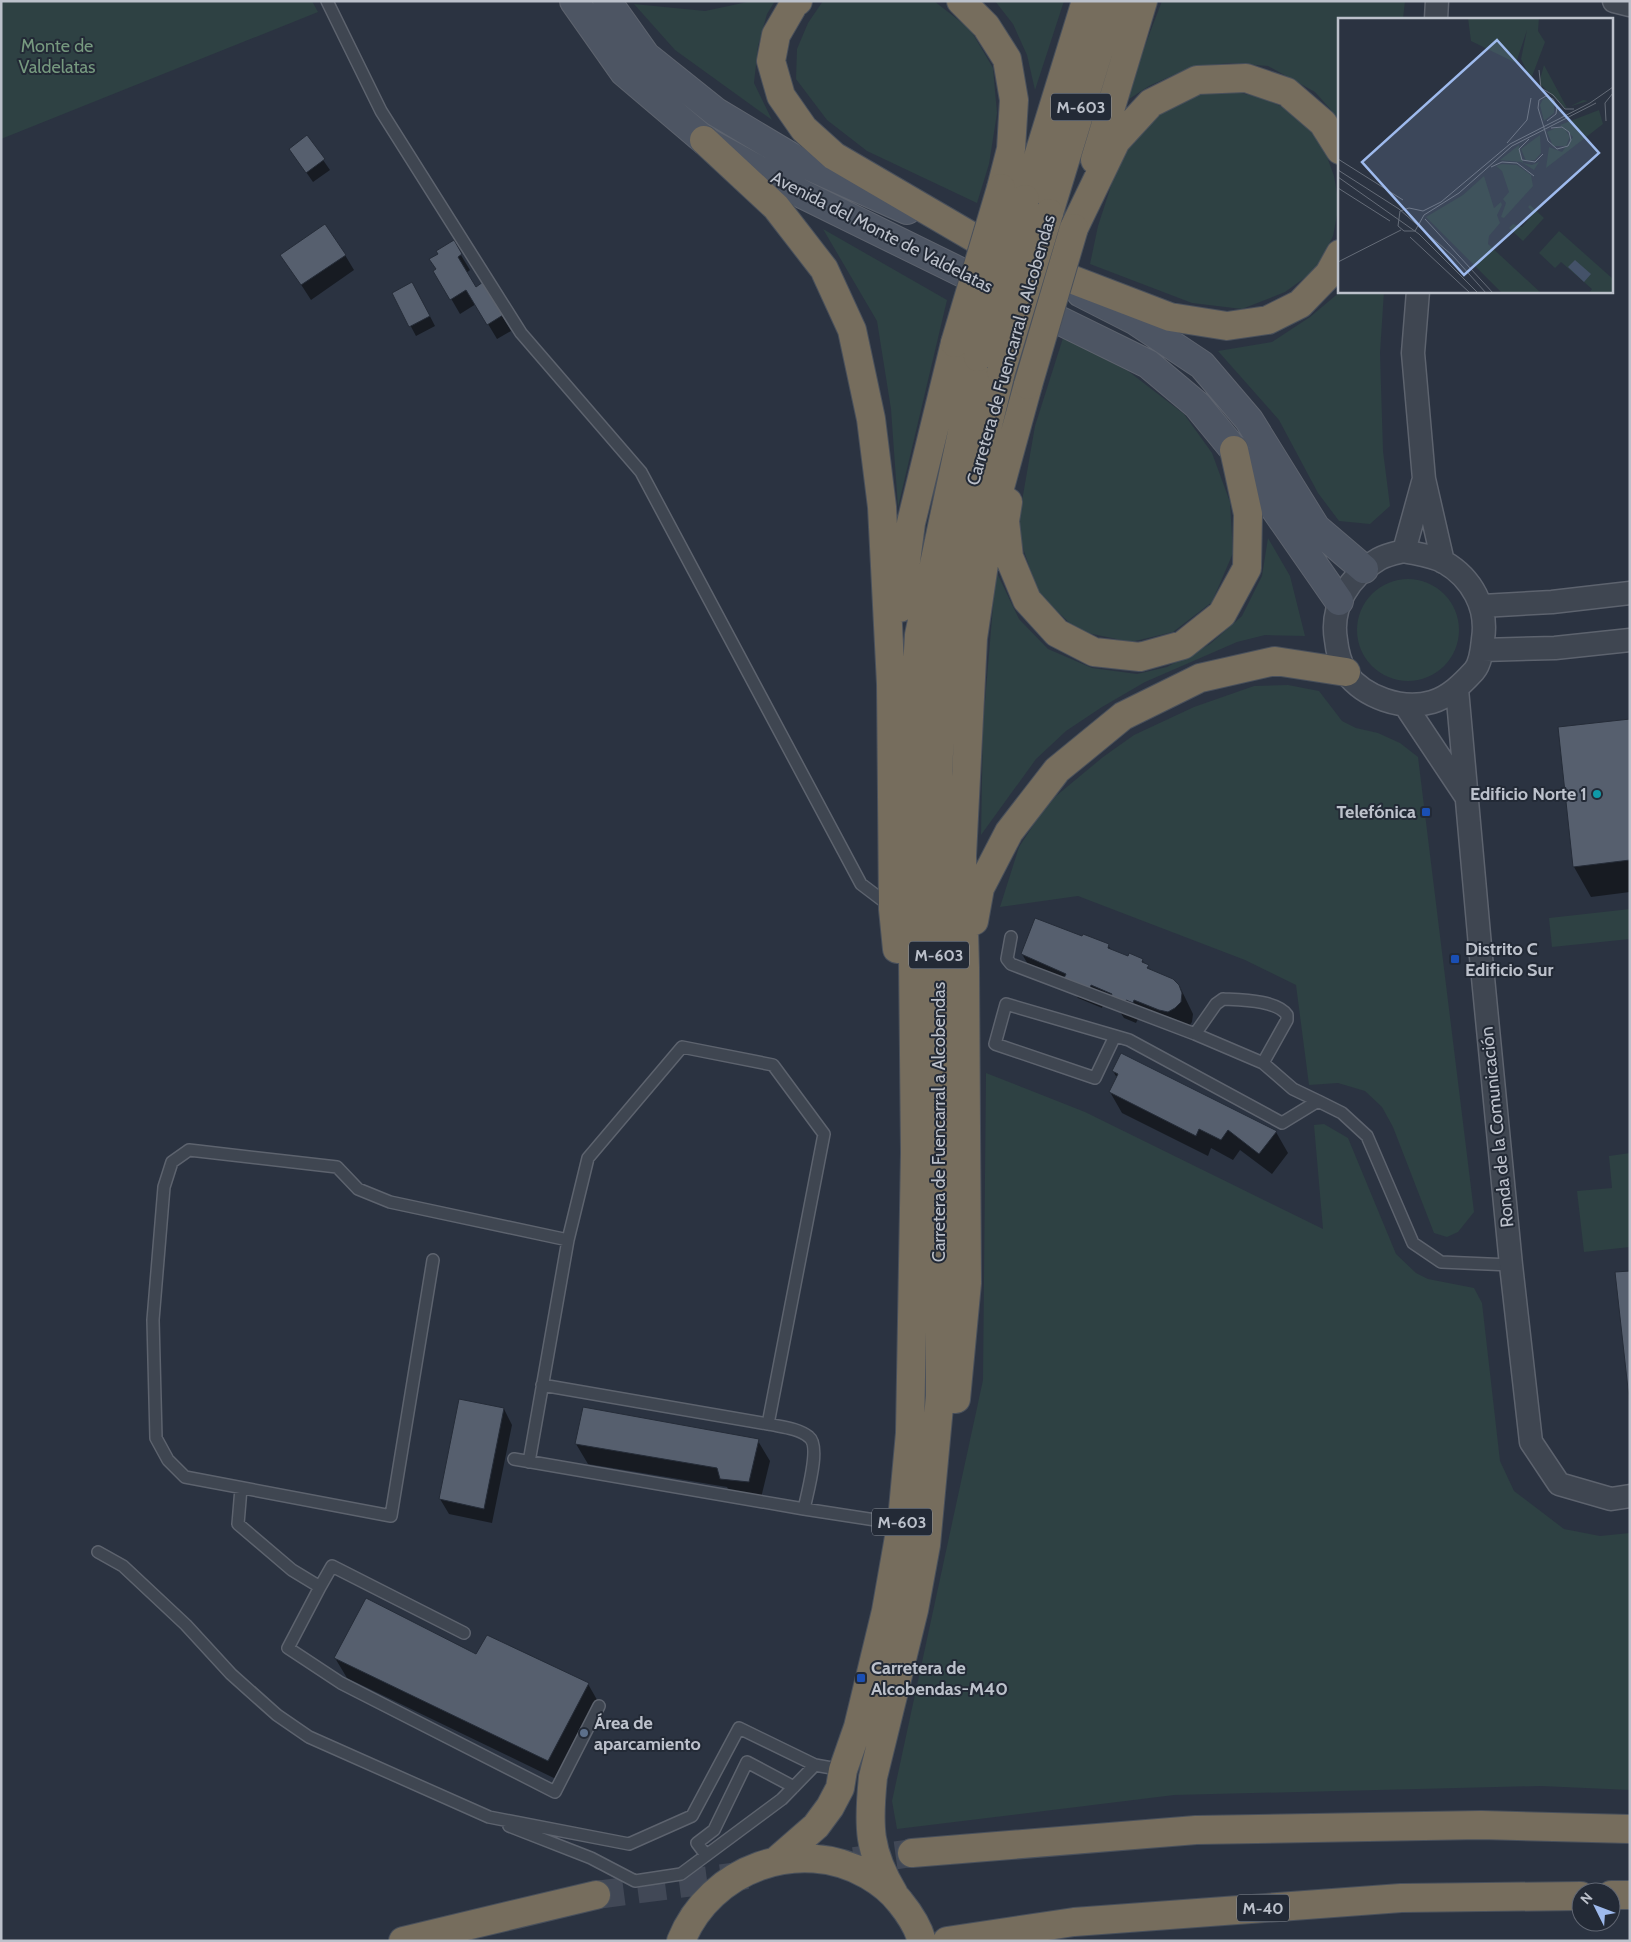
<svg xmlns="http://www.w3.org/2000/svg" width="1631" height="1942" viewBox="0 0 1631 1942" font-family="Cabin,sans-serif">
  <rect width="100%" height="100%" fill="#2b3341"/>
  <path fill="#2e4143" d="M1,1H312L318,12L1,139Z
    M752,1H775L767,14L758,46L754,83L772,120L675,50L634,4L705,11Z
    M823,1H934L970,29L993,68L997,113L989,164L977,203L867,151L827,120L796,79L797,49L808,23Z
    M995,1H1064L1035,90L1027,55L1013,24Z
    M1162,1H1405L1403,19H1340V120L1315,92L1268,66L1229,63L1189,68L1149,86L1123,103Z
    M1205,92H1236L1263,98L1293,112L1320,137L1334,176L1339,205L1333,236L1317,269L1285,292L1242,309L1192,303L1090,264L1098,226L1121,155L1157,115L1179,100Z
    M823,229L947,300L898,507L891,409L877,321Z
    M1341,291H1384L1380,353L1383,451L1390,506L1370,524L1339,521L1318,493L1279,420L1218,351L1272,342L1310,317Z
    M1063,338L1128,371L1184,414L1212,453L1230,502L1233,553L1212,602L1173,632L1131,642L1078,631L1038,593L1017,530L1035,426Z
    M1268,538L1290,576L1305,636L1265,635L1237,642L1145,682L1102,707L1066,731L1036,759L981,835L983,725L996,571L1019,619L1048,649L1092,668L1137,674L1167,667L1210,644L1242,616L1262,576Z
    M1357 630a51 51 0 1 1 102 0a51 51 0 1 1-102 0Z
    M1288,685L1319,691L1342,721L1356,728L1378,733L1400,743L1418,757L1474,1212L1458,1232L1447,1237L1434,1233L1393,1127L1382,1107L1365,1091L1338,1083L1309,1085L1296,985L1245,960L1078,896L1000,907L1019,847L1036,821L1056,796L1103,757L1134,735L1194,707L1254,686Z
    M1630,909V939L1552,947L1549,918Z
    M986,1073L1085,1112L1323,1229L1314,1125L1324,1124L1348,1138L1396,1254L1416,1273L1428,1279L1474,1288L1482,1303L1500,1461L1514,1491L1564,1529L1600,1536L1630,1533V1790L1541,1786L1174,1795L897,1829L892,1801L983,1380Z
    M1630,1153V1247L1584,1252L1577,1191L1612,1188L1609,1156Z"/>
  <path fill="#0007" d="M307,137L330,170L313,182L290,149Z
    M453,242L470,270L466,273L475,288L483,284L511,331L497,339L476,304L460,314L435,271L437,270L439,254Z
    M282,255H345L354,270L311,300Z
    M393,293H418L435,326L416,336Z
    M1630,720V892L1591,897L1574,867Z
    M1083,938L1108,945L1111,950L1129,957L1142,960L1151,971L1179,985L1193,1014L1192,1022L1187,1029L1146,1019L1145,1022L1138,1019L1136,1023L1124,1018L1120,1012L1103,1005L1102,1008L1078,998L1074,993L1034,975L1022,954Z
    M1113,1071L1276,1132L1288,1153L1272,1174L1240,1150L1233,1160L1211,1148L1208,1156L1122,1113L1110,1092L1117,1078Z
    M460,1401L504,1409L512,1425L492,1523L449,1514L440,1499Z
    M758,1441L770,1461L760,1502L733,1499L727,1487L588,1464L576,1444Z
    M477,1656L588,1684L600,1705L560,1781L347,1678L335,1658Z"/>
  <path fill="#565f6e" stroke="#252c38" d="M307,135L325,159L306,173L289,149Z
    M325,224L346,255L301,285L280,255Z
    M454,240L462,254L458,257L476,287L483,282L503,315L487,325L466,290L450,300L433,271L436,269L429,259L438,254L436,251Z
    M412,282L430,316L409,327L392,293Z
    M1630,719V860L1573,867L1558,727Z
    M1035,918L1082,936L1083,934L1109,944L1108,948L1128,956L1129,953L1143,959L1142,962L1149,965L1147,968L1173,979L1179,985L1182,993L1181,1002L1175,1008L1168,1012L1159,1010L1134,1000L1133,1003L1126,1000L1124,1003L1110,998L1112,994L1091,985L1090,989L1064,978L1066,974L1021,954Z
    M1121,1053L1277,1131L1259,1154L1228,1130L1221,1140L1199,1129L1196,1136L1109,1092L1118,1074L1112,1071Z
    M1630,1271V1407L1615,1272Z
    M459,1399L504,1408L484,1509L439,1499Z
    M583,1407L759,1439L749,1482L720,1479L717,1468L575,1444Z
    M366,1598L476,1654L487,1635L589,1683L548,1761L334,1658Z"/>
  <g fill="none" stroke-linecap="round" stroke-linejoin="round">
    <path stroke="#414856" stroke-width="28" stroke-dasharray="28 14" stroke-linecap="butt" d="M854,1861L912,1853
      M596,1895L747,1875"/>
    <g stroke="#5d636e" stroke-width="14">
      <path id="lane" d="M327,1L381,111L521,333L641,472L861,884L890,906
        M1011,937L1007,959L1011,964L1195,1034L1263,1063L1293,1089L1318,1101
        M1195,1034L1216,1004L1223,999C1240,1000 1277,1000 1287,1015V1020L1263,1063
        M1115,1036L1095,1078L995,1044L1006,1004L1129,1040L1282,1123L1318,1101L1342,1113L1367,1136L1413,1243L1441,1262L1511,1265
        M433,1260L391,1516L185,1477L168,1460L156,1438L153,1320L164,1187L172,1162L189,1150L337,1167L358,1189L390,1202L568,1240L588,1158L682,1047L773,1065L824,1134L768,1424
        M542,1385L768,1424C781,1427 798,1428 809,1437C821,1446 807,1494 804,1509L901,1524
        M514,1459L804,1509
        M529,1462L568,1240
        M241,1488L238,1524L292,1570L320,1587L288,1648L341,1683L555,1792L599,1706
        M98,1552L123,1566L186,1625L231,1674L277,1715L309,1737L489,1817L629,1844L692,1816L739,1728L815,1765
        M320,1587L332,1566L464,1633
        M509,1826L591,1858L635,1881L681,1874L782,1799L815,1765L843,1770
        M706,1855L697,1843L714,1830L747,1762L794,1787"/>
    </g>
    <g stroke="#5d636e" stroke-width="25">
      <path id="street" d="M1614,1L1630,5
        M1436,19L1437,1
        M1418,291L1413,353L1424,479L1443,562
        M1404,551C1417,554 1433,556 1444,562C1472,578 1488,608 1483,639C1482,649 1481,663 1474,671C1462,684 1449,697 1432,702C1402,711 1364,697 1346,673C1341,664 1337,650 1336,640C1330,606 1350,576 1379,559C1386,555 1396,553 1404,551Z
        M1404,551L1423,482
        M1482,606L1552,602L1630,593
        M1482,650L1555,648L1630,640
        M1457,689L1481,957L1511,1265L1531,1442L1559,1484L1611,1499L1630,1496
        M1405,705L1467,798"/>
    </g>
    <g stroke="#5d636e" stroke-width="30">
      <path id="secondary" d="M574,1L624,72L704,140L804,195L1148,364L1197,405L1234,450L1339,601
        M607,1L646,56L716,112L798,161L907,210
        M1081,293L1136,321L1202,365L1249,420L1316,528L1364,569"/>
    </g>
    <g stroke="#49505b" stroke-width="30">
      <path id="highway" d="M798,1L794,4L776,35L771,61L781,96L804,129L834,156L995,250L1170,317L1227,326L1268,320L1300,304L1329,274L1340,254
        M961,1L986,26L1007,59L1014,100L1011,149L1001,188
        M704,140L776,207L824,269L852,330L871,419L882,507L891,684L893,909L897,949
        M1095,160L1143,1
        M1025,199L1086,1
        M1049,213L1114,1
        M1074,228L1116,141L1151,103L1197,80L1246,78L1287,92L1323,123L1340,150
        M1008,502L1005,521L1009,557L1027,600L1057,633L1094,652L1140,657L1183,645L1222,614L1247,568L1248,514L1234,450
        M900,608L911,523L955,343
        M974,921L980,888L1009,832L1057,770L1123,716L1200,678L1275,661L1346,672
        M956,1399L967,1283L965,967L962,856L973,638L990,524L1028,385
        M912,1853L1196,1830L1481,1825L1630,1829
        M777,1860L816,1826L830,1807L840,1788L843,1770L858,1727L886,1611L902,1520L910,1433L915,1152L911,763L919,635L978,357
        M894,1894C868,1851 868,1826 873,1777L914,1610L926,1545L940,1396L938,771L946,635L964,523L1001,372
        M1611,1895H1630
        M403,1941L596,1895
        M681,1941C710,1868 800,1836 868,1875C880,1882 891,1890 900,1902C909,1913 918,1927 922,1941
        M947,1941L1074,1922L1401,1898L1581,1896"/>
    </g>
    <use href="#lane" stroke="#3f4651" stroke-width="11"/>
    <use href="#street" stroke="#3f4651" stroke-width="22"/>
    <use href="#secondary" stroke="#4d5563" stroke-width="28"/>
    <use href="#highway" stroke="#766d5d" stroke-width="28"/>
    <g stroke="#49505b" stroke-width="30" stroke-linecap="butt">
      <path id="highway-bridge" d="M955,343L1001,188
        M978,357L1025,199
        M1001,372L1049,213
        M1028,385L1074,228"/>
    </g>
    <use href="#highway-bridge" stroke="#766d5d" stroke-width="28"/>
  </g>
  <circle fill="#0f9aa8" stroke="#232a36" stroke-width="2" cx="1597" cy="794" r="5"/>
  <g fill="#1a4fb4" stroke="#232a36" stroke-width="2">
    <rect x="1421" y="807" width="10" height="10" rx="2.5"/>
    <rect x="1450" y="954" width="10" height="10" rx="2.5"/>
    <rect x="856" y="1673" width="10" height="10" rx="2.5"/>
  </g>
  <circle fill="#5c6f8a" stroke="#232a36" stroke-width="2" cx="584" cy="1733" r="5"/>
  <g text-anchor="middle" stroke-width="4" stroke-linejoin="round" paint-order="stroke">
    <g fill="#232a36" stroke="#8e949e" stroke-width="1">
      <rect x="1051" y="93.5" width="60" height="27" rx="4"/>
      <rect x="909" y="941.5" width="60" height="27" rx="4"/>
      <rect x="872" y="1508.5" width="60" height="27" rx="4"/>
      <rect x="1237" y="1894.5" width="52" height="27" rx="4"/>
    </g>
    <g font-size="16" font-weight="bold" fill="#bcc1cb">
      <text x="1081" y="113">M-603</text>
      <text x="939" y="961">M-603</text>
      <text x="902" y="1528">M-603</text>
      <text x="1263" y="1914">M-40</text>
    </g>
    <g font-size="18" fill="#76997f" stroke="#232a36">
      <text x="57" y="52">Monte de<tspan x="57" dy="21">Valdelatas</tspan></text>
    </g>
    <g font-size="18" fill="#bcc1cb" stroke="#232a36">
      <text transform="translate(882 232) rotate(27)" y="6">Avenida del Monte de Valdelatas</text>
      <text transform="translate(1011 350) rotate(-74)" y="6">Carretera de Fuencarral a Alcobendas</text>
      <text transform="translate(939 1122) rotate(-90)" y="6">Carretera de Fuencarral a Alcobendas</text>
      <text transform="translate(1497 1127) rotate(-96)" y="6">Ronda de la Comunicación</text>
    </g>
    <g font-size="18" font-weight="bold" fill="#bcc1cb" stroke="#232a36" text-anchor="start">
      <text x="1587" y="800" text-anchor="end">Edificio Norte 1</text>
      <text x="1416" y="818" text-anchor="end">Telefónica</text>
      <text x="1465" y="955">Distrito C<tspan x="1465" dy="21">Edificio Sur</tspan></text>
      <text x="871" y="1674">Carretera de<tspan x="871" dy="21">Alcobendas-M40</tspan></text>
      <text x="594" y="1729">Área de<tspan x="594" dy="21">aparcamiento</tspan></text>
    </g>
  </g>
  <g transform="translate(1338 18)">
    <rect width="275" height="275" fill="#2b3341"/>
    <path d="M130,0H201L200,13L207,24L193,61L183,41L189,12L178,45L133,23ZM206,47L229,90L245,82L250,83L227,90L201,65ZM210,79L216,84V95L206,103L202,87L205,81ZM261,92L265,106L208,150L211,129L224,134L235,119L222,107ZM218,110H226L232,119L228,128H215L209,114ZM202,117L203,135L197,142L188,143L183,131ZM181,127L185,145L194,147L201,144L196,152L183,144L162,142ZM164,146L179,147L193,157L195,168L166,200L163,199L168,185L165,181L171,174L164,153L158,148ZM146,158L156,190L163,184L164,187L159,197L162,205L151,218L150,226L203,275H164L88,199L125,177ZM192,187L206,200L185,223L171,210L175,206L184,209L196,195L190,189ZM221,213L275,261V275H251L254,271L223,244L217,250L201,235Z" fill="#2e4143"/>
    <path d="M237,242L253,256L246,264L230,249Z" fill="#445269"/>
    <path fill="none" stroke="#656c78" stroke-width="1" d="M201,52L203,70L215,77L227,91H236M258,85L174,128L121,175L86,197L77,213H66L60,208L62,193L71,190L85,193L103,184L172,126L252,85L275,69M209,103L218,96L219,89L215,81L208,78L201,82L200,90L210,123L219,131L230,128L233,122L231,114L224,109L213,110M268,103L267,85L275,75M191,121L181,131L184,142L197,144L205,136M169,125L189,102L193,80M0,141L65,182M153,149L164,144L179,145L196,158M0,152L61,191L115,238L148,275M0,159L81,216L140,275M0,170L52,203M87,201L155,275M72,219L132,275M0,244L63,212"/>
    <path fill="#9ebaed" fill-opacity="0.15" stroke="#9ebaed" stroke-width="2.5" d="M159,22L261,135L126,257L24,144Z"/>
    <rect width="275" height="275" fill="none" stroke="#bcc1cb" stroke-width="2.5"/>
  </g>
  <rect width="1631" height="1942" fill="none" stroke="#bcc1cb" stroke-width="5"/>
  <g transform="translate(1596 1907) rotate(312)"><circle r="24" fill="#232a36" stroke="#606672"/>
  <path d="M0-4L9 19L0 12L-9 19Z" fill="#9ebaed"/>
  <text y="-8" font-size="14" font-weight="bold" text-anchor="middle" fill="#bcc1cb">N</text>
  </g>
</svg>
